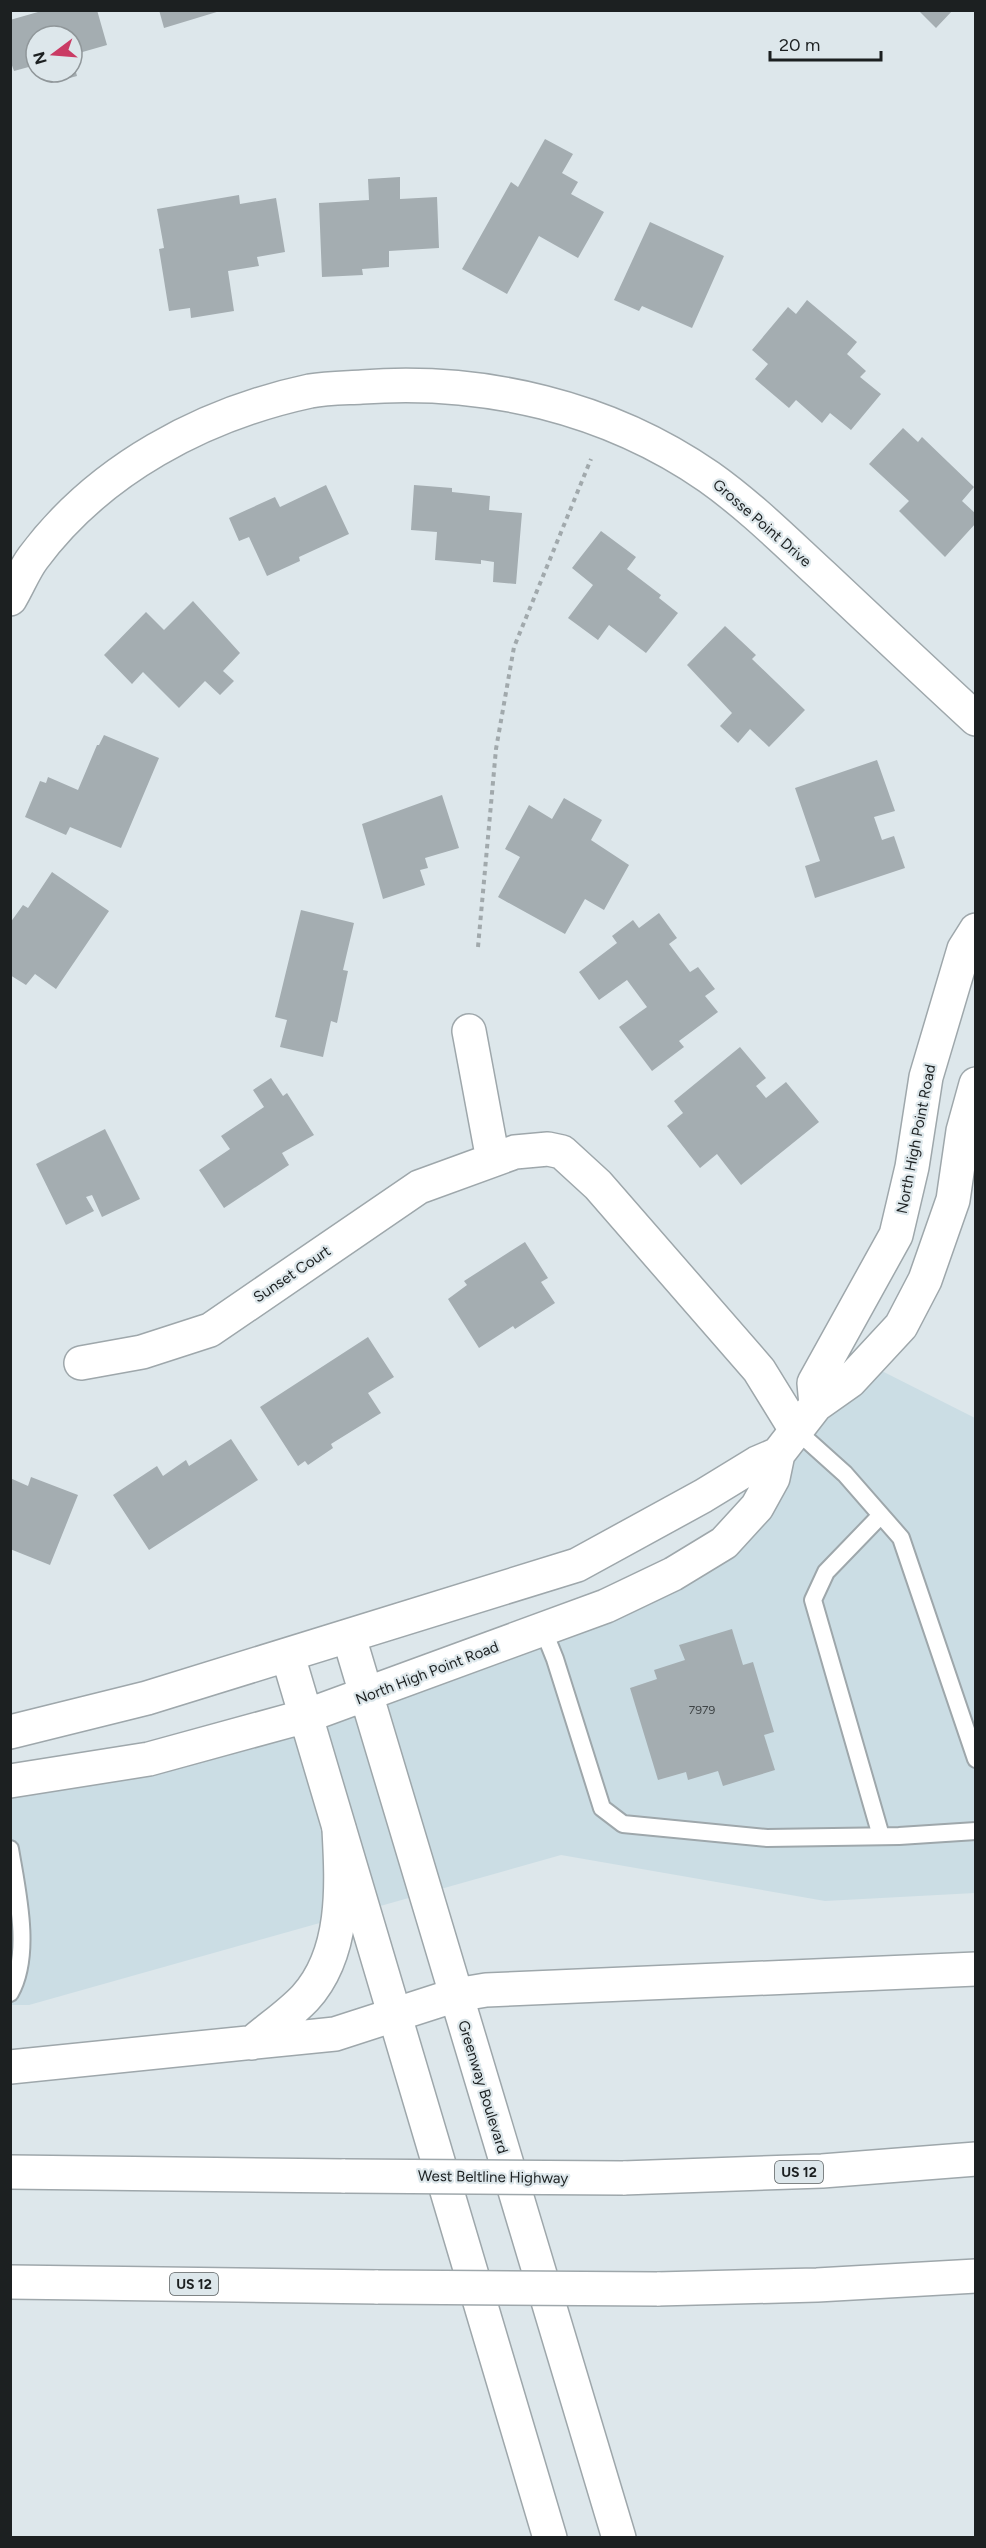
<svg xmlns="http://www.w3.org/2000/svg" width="986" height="2548" viewBox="0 0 986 2548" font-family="Figtree,sans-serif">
  <rect width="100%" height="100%" fill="#dde7eb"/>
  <path fill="#cbdde4" d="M866,1363L975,1418V1893L825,1901L561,1855L29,2005H11L10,1781L149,1759L673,1574Z"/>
  <path fill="#a4adb1" d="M45,10H97L107,45L72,55V36H36V65L14,71L10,60V20Z
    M159,10H219L220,11L164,28Z
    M918,10H953L936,28Z
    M73,61L77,76L51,83L47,72H72Z
    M545,139L573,154L562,173L578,182L571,194L604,212L578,258L539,236L507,294L462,269L511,182L518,187Z
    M400,177V199L437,197L439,248L389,251V267L362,269L363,275L322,277L319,203L369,200L368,179Z
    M239,195L240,204L276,198L285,252L257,257L259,266L228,271L234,311L191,318L190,308L169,311L159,249L164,248L157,209Z
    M650,222L724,256L692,328L642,306L639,311L614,300Z
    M807,300L857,342L847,354L866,371L860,377L881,394L851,430L830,413L822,423L796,400L789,408L755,379L768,364L752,350L788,307L796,314Z
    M903,428L918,442L922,437L974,487L962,501L976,514V523L945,557L899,511L909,501L869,464Z
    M326,485L349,534L299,557L300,561L267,576L249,537L239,541L229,518L275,497L280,507Z
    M414,485L452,488V492L490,496L489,510L522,513L516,584L493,582L494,562L481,560V564L435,560L437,532L411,530Z
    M601,531L636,557L627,569L661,595L659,598L678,613L646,653L609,625L598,640L568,618L593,585L572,568Z
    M193,601L240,653L223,671L234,681L220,695L205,681L179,708L143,672L132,684L104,655L146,612L164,630Z
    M725,626L756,655L752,659L805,710L769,747L750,729L738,743L720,726L732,713L687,665Z
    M104,735L159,758L121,848L70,827L66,835L25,817L40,781L46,783L48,777L78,790L97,745H99Z
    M877,760L895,811L874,817L882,840L894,836L905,868L815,898L805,866L820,861L795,788Z
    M442,795L459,848L425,858L428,868L420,870L425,885L383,899L362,824Z
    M564,798L602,820L591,840L629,865L604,910L585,899L565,934L498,897L520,857L505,849L529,805L552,819Z
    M52,872L109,911L56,989L35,974L26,985L10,975V923L23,905L28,908Z
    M301,910L354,923L343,970L348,971L337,1023L331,1021L323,1057L280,1047L287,1020L275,1017Z
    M659,913L677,938L669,944L690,972L698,967L715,989L705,996L718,1012L679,1041L684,1047L652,1071L619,1027L647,1007L627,980L599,1000L579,972L617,943L612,936L633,920L639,928Z
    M740,1047L766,1078L756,1086L766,1098L786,1082L819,1122L741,1185L717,1154L700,1168L667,1126L683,1113L674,1101Z
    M271,1078L283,1096L287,1093L314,1135L282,1153L289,1165L224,1208L199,1170L230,1149L221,1136L264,1107L253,1090Z
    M105,1129L140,1199L102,1217L92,1195L86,1197L94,1211L66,1225L36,1164Z
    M525,1242L548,1278L541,1282L555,1303L515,1329L513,1326L479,1348L448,1299L467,1285L464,1281Z
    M368,1337L394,1377L368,1393L381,1413L331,1444L333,1448L308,1465L305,1461L298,1466L260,1407Z
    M231,1439L258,1480L149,1550L113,1495L157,1466L163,1476L186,1460L189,1466Z
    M31,1477L78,1495L50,1565L10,1549V1478L28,1486Z
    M732,1629L743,1665L753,1662L774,1732L764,1735L775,1770L723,1786L718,1771L688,1780L686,1772L658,1780L630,1688L657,1679L654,1670L685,1660L679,1645Z"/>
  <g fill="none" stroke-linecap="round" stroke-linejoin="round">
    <g stroke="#9ea7ab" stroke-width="20">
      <path id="lane" d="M796,1430L845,1474L901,1538L976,1759
        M881,1515L826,1572L813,1600L881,1836
        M543,1629L555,1659L602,1808L623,1824L767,1838L899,1836L976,1831
        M10,1849C17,1891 32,1954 10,1993"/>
    </g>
    <g stroke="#9ea7ab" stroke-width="36">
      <path id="street" d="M10,599C18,586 24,570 33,558C99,469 203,414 310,391C327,388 345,388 362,387C484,378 608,407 709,477C750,506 786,542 823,576C874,624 925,672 976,719
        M469,1031L493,1160
        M81,1363L142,1352L210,1330L419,1187L515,1152L548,1149L562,1152L598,1185L759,1370L796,1430"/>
    </g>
    <g stroke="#9ea7ab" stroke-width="36">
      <path id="secondary" d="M816,1405L814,1383L896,1235L912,1167L926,1077L964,949L976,930
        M349,1637L619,2538
        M288,1656L550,2538
        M10,1732L147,1698L577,1565L703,1496L757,1463L778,1454
        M10,1781L149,1759L306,1716L606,1606L673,1574L724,1543L757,1507L773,1478L778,1454L816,1405L850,1381L901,1326L925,1280L953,1200L963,1131L976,1084"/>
    </g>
    <g stroke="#9ea7ab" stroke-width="36">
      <path id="highway" d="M252,2043C269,2028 289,2015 305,1998C346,1953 342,1885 339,1829
        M10,2067L335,2034L456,1995L486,1990L976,1969
        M10,2172L345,2176
        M623,2178L822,2171L976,2159
        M10,2282L378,2287
        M657,2289L817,2285L976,2276"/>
    </g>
    <path stroke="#a1a9ac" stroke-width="4" stroke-dasharray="4.5 4.5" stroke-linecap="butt" d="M478,947L496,749L514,647L591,459"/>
    <use href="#lane" stroke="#fff" stroke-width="16"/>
    <use href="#street" stroke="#fff" stroke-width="33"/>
    <use href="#secondary" stroke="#fff" stroke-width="33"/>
    <use href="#highway" stroke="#fff" stroke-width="33"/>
    <g stroke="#9ea7ab" stroke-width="36" stroke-linecap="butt">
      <path id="highway-bridge" d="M345,2176L623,2178
        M378,2287L657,2289"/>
    </g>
    <use href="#highway-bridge" stroke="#fff" stroke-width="33"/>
  </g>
  <g text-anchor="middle" stroke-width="4.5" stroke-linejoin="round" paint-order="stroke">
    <g font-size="12" fill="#3e4345">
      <text x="702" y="1714">7979</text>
    </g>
    <g fill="#dde7eb" stroke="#565c5e" stroke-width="1.5">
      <rect x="775" y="2161" width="48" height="22" rx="4.5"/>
      <rect x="170" y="2273" width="48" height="22" rx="4.5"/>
    </g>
    <g font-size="14" font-weight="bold" fill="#1c2021">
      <text x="799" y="2177">US 12</text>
      <text x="194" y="2289">US 12</text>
    </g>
    <g font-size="15" fill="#1c2021" stroke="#dde7eb">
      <text transform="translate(762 523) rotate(41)" y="5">Grosse Point Drive</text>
      <text transform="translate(916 1139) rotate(-79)" y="5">North High Point Road</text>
      <text transform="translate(292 1274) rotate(-34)" y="5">Sunset Court</text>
      <text transform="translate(427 1673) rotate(-21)" y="5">North High Point Road</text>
      <text transform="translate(483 2087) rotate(73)" y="5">Greenway Boulevard</text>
      <text transform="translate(493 2177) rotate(1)" y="5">West Beltline Highway</text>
    </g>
  </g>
  <rect width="986" height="2548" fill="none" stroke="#1c2021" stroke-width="24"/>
  <g transform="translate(54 54) rotate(254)"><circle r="28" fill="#dde7eb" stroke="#90979a" stroke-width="1.5"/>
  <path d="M0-4.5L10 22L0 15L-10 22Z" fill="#ca3b64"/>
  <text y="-9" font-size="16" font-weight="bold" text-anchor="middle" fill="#1c2021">N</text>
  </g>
  <path d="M770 51v9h111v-9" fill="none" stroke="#1c2021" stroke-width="3"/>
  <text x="779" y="51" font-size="18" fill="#1c2021" stroke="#dde7eb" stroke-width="4.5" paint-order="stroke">20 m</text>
</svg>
